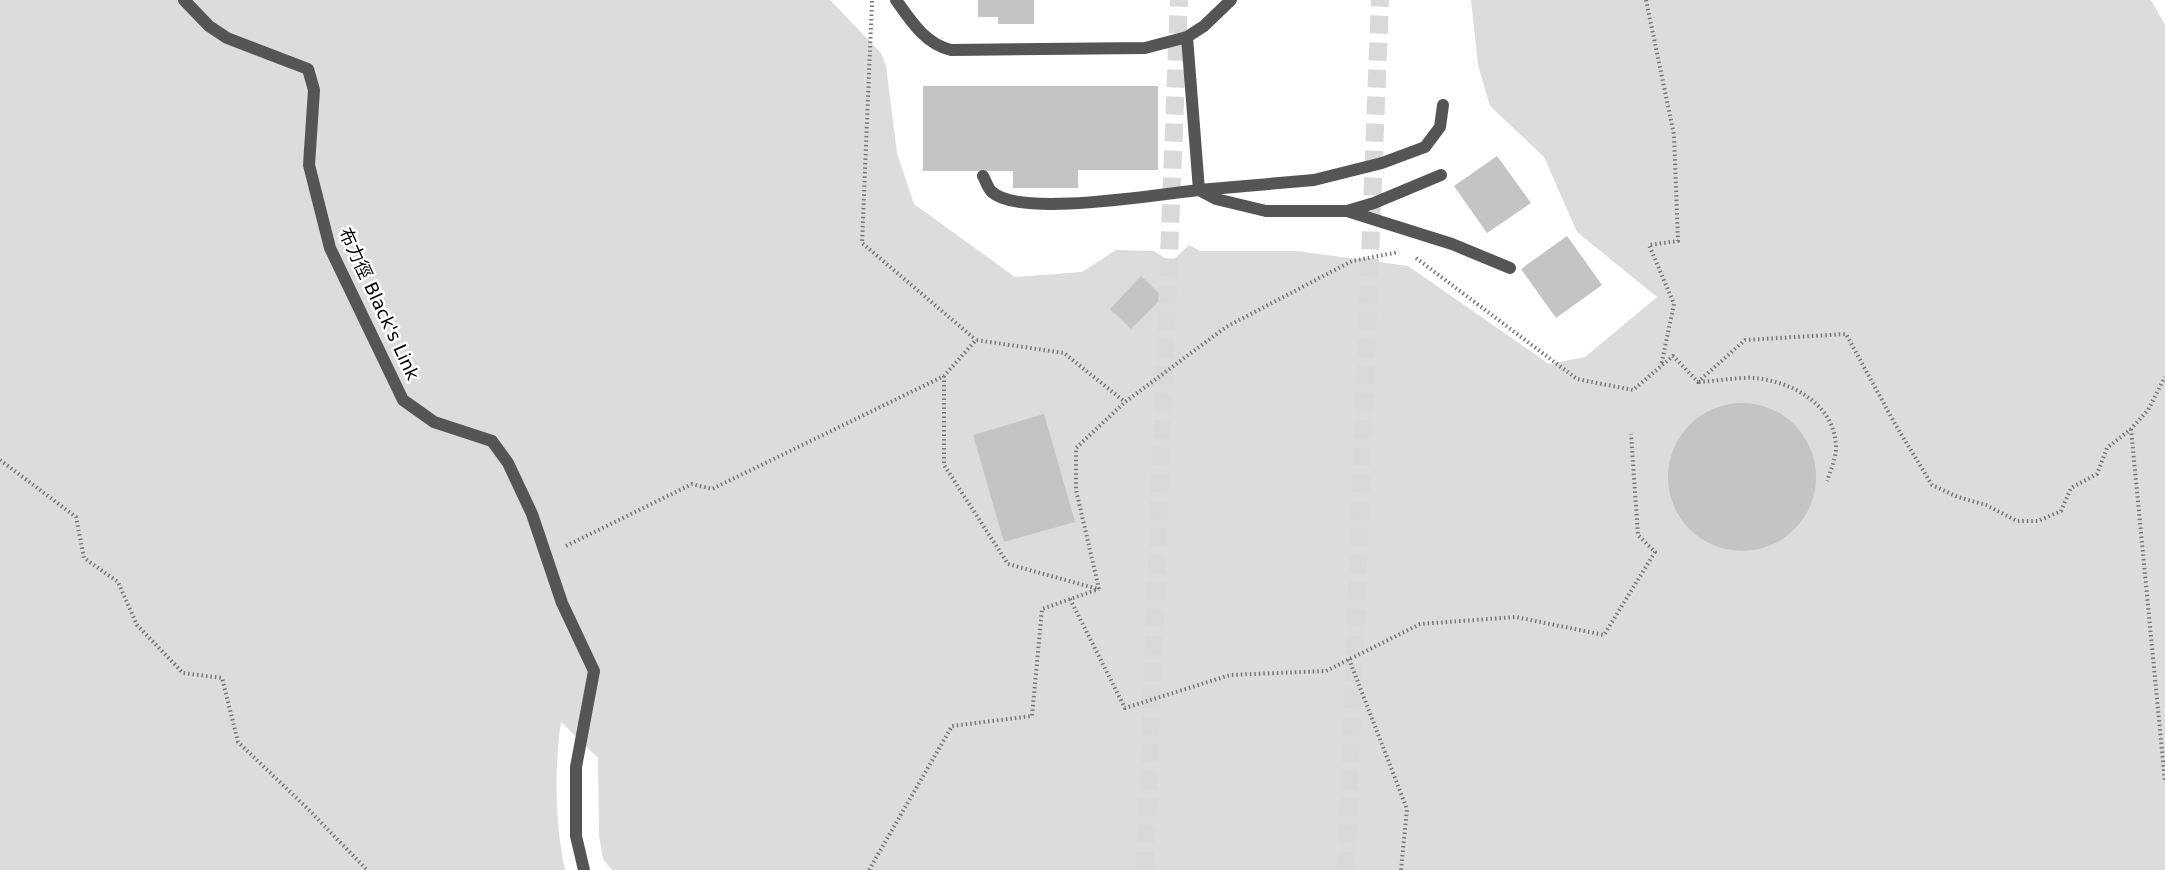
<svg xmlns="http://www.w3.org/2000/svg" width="2165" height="870" viewBox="0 0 2165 870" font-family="'DejaVu Sans','Noto Sans TC',sans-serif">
  <rect width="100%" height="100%" fill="#fff"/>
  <path fill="#dcdcdc" d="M0,0H830L881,53L886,66L897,153L914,204L1015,277L1082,272L1116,250L1154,251L1171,262L1189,245L1200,251H1297L1408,266L1549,364L1585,357L1657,297L1577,232L1544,157L1490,106L1478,65L1471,0H2151L2165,25V870H612L603,859L599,836L598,758L561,722C554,768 555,825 565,870H0Z"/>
  <path fill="#c4c4c4" d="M978,0H1034V24H998V17H978Z
    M923,86H1158V170H1078V188H1013V171H923Z
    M1497,156L1531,203L1487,233L1454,186Z
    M1567,236L1602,285L1556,318L1521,269Z
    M1141,276L1163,297L1131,329L1110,309Z
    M1668 477a74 74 0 1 1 148 0a74 74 0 1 1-148 0Z
    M1044,414L1075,522L1004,542L973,435Z"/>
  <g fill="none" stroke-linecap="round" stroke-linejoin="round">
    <path stroke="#d9d9d9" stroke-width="18" stroke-dasharray="18 9" stroke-linecap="butt" d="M1145,870L1179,0
      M1346,870L1380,0"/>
    <path stroke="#777" stroke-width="4" stroke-dasharray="1.5 3" stroke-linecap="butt" d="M1646,0L1674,135L1678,241L1649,245L1674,304L1661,366
      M872,1L862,243L976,340
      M1416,258L1577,379L1633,390L1673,356L1698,382L1745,340L1846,334L1895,424L1932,485L1958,497L1986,505L2017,521H2038L2061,511L2071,488L2097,474L2107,448L2131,429L2148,410L2165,377
      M944,376V465L1008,564L1098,589
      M1699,382C1717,381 1737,377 1755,378C1794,382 1837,406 1836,450C1835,460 1830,472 1827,481
      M2131,429L2165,782
      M0,460L76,517L84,558L118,582L137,625L183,673L222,678L238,742L309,810L367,870
      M566,546L692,484L712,489L944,376L976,340L1064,353L1125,402
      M1099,589L1076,490V448L1125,402L1226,327L1352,261L1399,252
      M1070,599L1125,708L1230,675L1326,671L1420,624L1516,617L1604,635L1655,552L1638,535L1631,434
      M1349,659L1407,809L1401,870
      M869,870L952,726L1032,716L1042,609L1099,589"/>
    <path stroke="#555" stroke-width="12" d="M184,0L209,26L227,38L308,69L314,90L309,165L330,248L403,400L434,422L492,441L508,463L532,514L562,603L594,671L576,767V836L584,870
      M896,0C911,21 925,44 951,50L1145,48L1187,37L1204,26L1231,0
      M1187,37L1199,190L1314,180L1382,163L1425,147L1440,127L1443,105
      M983,176C986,181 988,189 992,192C1020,218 1159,194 1199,190L1216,199L1266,211H1347L1374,203L1441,175
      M1347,211L1452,244L1510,268"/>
  </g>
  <g text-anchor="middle" stroke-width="5" stroke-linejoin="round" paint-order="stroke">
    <g font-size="18" fill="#000" stroke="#fff">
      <text transform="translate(379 304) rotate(65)" y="6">布力徑 Black's Link</text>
    </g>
  </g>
</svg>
